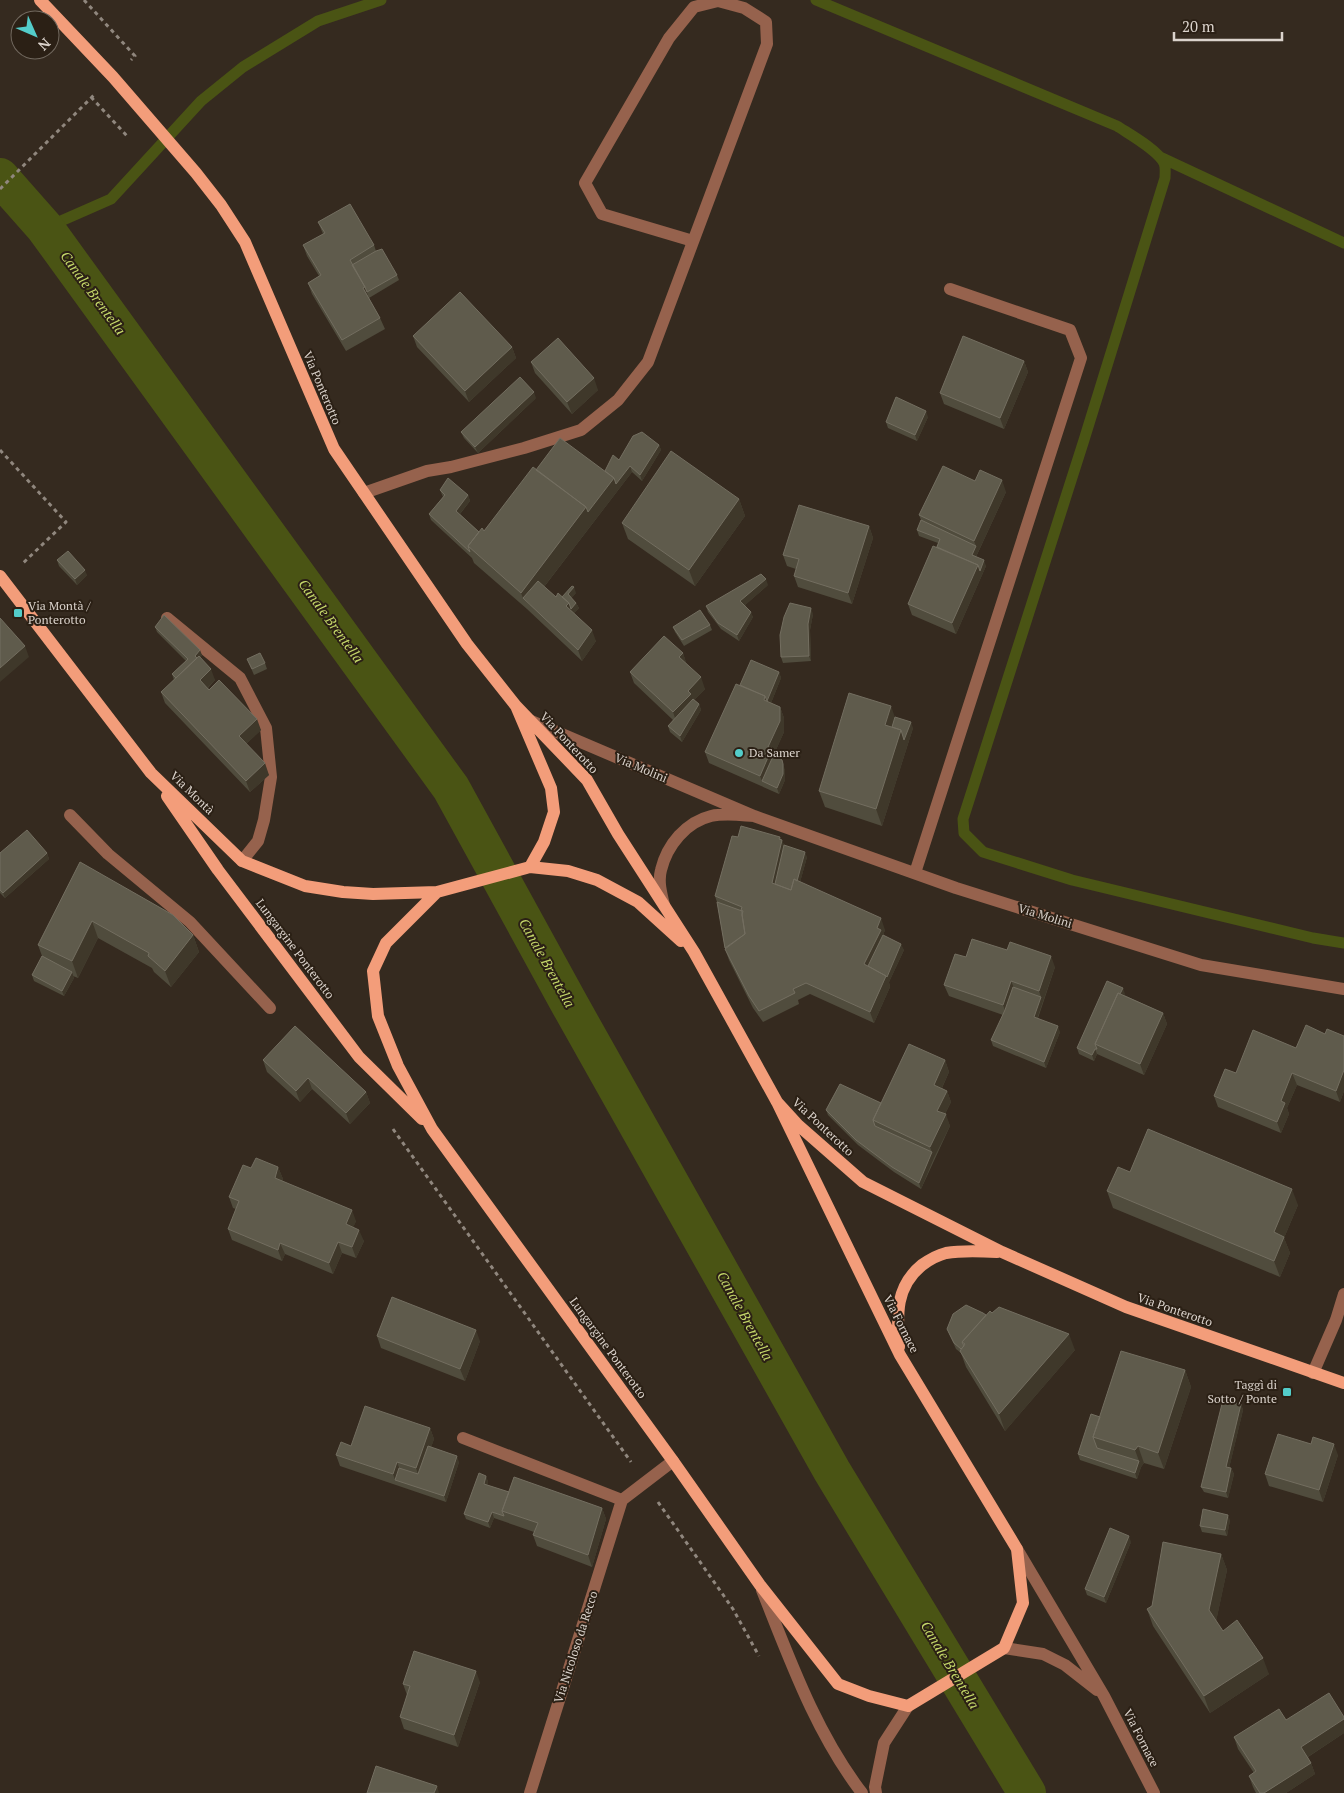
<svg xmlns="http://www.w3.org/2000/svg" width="1344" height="1793" viewBox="0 0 1344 1793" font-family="'PT Serif',serif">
  <rect width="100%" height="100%" fill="#352a1f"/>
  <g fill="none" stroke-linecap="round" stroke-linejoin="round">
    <path stroke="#4a5414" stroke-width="11" d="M816,0L1117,126C1129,134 1158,150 1164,163C1166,167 1165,173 1165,178L1084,440L963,819L964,833L983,852L1072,880L1313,938L1344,943
      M1160,157L1344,243
      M45,228L111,199L201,101L243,67L318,21L381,0"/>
    <path stroke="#4a5414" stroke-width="38" d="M0,177L45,228L451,788L570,1005L832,1471L1027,1793"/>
    <path stroke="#90877e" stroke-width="3" stroke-dasharray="4 4" stroke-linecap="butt" d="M84,0L135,56L131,60
      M91,97L128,137
      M0,189L95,94
      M0,450L66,522L21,565
      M393,1129L631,1462
      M658,1502L733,1609L759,1656"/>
    <path stroke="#96624d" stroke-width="12" d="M364,493L427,471L451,467L524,448L581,430L618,400L648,362L767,44L766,22L744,8L718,1L694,7L669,38L585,183L602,214L693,241
      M167,618L240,678L266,728L271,777L264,820L258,841L242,861
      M529,720L754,816C739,815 725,813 711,816C686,822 667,845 661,870C658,881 661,893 664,905
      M70,815L108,854L190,922L270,1008
      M754,816L956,888L1201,965L1344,989
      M915,873L1081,358L1070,330L950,289
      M1313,1373L1336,1320L1344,1294
      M463,1438L622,1500
      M1017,1549L1104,1696L1154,1793
      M762,1590C790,1660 816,1733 862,1793
      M1004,1648L1043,1654L1065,1665L1097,1690
      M530,1793L622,1500L673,1461
      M876,1793L875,1787L884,1743L908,1706"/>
    <path stroke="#f39d7a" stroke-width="12" d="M40,0L113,77L196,173L221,205L245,242L334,449L467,644L516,706L551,788L554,812L544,842L530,867
      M0,576L151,773L242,861L305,886L343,892L373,894L437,892L530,867L568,871L597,880L638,902L681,941
      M516,706L587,780L618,834L694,952L777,1102L798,1125L863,1182L1002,1252L1126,1307L1344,1383
      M167,796L218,870L359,1057L422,1119
      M437,892L386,943L373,971L378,1016L398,1066L432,1129L673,1461L760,1585L838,1684L869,1696L908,1706L1004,1648L1023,1603L1017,1549L900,1355L777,1102
      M899,1347C897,1315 895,1287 922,1265C929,1260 938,1255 946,1253C963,1250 980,1251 997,1252"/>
  </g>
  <path fill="#504c3d" d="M318,222L374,245L376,251L397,275L399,280L369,298L380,318L385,329L346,351L312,294L308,283L319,276L307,256L303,245L323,234Z
    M413,336L512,347L516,358L469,402L417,347Z
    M1024,361L1028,372L1004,429L944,404L940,393Z
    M531,362L598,390L572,414L535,373Z
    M536,398L478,453L464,438L461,432Z
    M928,417L917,441L888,428L886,422Z
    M659,445L661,450L642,481L632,472L544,587L556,597H562L576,593L571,598L576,603L579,608L574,613L596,641L582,661L527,609L474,563L472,558L431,520L429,514L443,497L440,490L468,495L470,501L460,514L479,532L484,531L536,470L605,471L619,460Z
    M975,481L1006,492L976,557L986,566L956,634L912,615L908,604L938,543L919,536L917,530L921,520L919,515Z
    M739,499L745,516L695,586L628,539L622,523Z
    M869,526L873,538L852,604L798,587L794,576L796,569L787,566L783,555Z
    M57,560L87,575L77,585L59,566Z
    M768,585L745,605L753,617L739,641L721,629L708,612L706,606Z
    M813,614L810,630L811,661L783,663L781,657Z
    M710,625L712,630L684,646L675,632L673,627Z
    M155,627L202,655L200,658L215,680L208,688L261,730L246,744L269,775L250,792L165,703L161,692L174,680L172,674L186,661L157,632Z
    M683,653L686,663L705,689L694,700L699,704L701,710L682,742L670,732L668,726L673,720L634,683L630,672Z
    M247,659L265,663L267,669L254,675Z
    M779,672L781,678L771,703L780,707L784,718V732L774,754L785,770V780L779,794L709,763L705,752L740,685Z
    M895,717L913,728L882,826L825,807L819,791Z
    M738,837H780L784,845L807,857L800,882L885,930L883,935L904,950L889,982L890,987L874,1023L810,994L798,1000L799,1004L763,1022L753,1008L729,960L725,949V948L717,902L715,896Z
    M0,853H47L49,859L5,898L0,893Z
    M80,862L193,935L199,952L171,987L154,972L152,968L98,938L78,978L73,976L74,978L64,996L34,981L32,975L42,956L38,945Z
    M1007,950L1055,967L1038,1018L1060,1032L1046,1068L993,1046L991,1040L1003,1015L949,996L944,985L966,957Z
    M1125,994L1124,995L1163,1013L1167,1024L1144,1075L1097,1054L1094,1061L1079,1054L1077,1048Z
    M1325,1034L1344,1036V1091L1340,1102L1297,1085L1287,1108L1289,1114L1281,1133L1218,1107L1214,1096L1236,1073L1296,1048Z
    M263,1060L366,1092L370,1103L350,1124L312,1089L300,1102L267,1072Z
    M945,1060L949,1072L942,1088L947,1091L951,1102L945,1114L950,1126L921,1189L894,1172L858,1145L828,1115L826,1110L881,1103Z
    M278,1167L283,1179L282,1181L356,1221L353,1227L364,1241L356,1258L342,1253L333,1274L285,1254L282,1261L232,1240L228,1229L236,1209L233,1208L229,1197L251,1168Z
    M1130,1172L1298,1205L1284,1238L1290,1253L1280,1277L1113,1208L1107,1191Z
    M992,1313L1075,1350L1005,1431L966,1367L961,1353L956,1349L947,1329Z
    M377,1336L480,1341L465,1381L381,1348Z
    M1185,1370L1191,1387L1164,1469L1144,1463L1141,1467L1137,1479L1080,1460L1078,1454L1100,1417Z
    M1241,1404L1243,1410L1229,1468H1231L1234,1474L1228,1498L1204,1492L1201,1487Z
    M430,1428L434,1439L431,1447L459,1462L446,1502L340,1466L336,1455L351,1446Z
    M1311,1444L1338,1455L1323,1502L1269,1486L1265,1474Z
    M486,1476L488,1482L487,1485L509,1492L602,1508L606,1519L592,1567L537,1546L533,1535L534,1532L494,1518L490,1528L466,1519L464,1514Z
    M1230,1520L1227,1536L1202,1532L1200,1526Z
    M1131,1542L1106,1603L1087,1595L1085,1589Z
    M1221,1554L1227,1570L1216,1621L1223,1631L1269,1674L1210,1713L1153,1626L1147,1609Z
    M480,1682L458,1747L404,1729L400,1717L407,1695L403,1684Z
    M1286,1720L1344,1733L1308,1757L1311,1763L1315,1774L1286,1793H1256L1253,1787L1249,1776L1254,1773L1238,1749L1234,1737Z"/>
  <path fill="#3f382a" d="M365,287L369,298L363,288Z
    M512,347L516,358L469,402L465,391Z
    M1024,361L1028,372L1004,429L1000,418Z
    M594,378L598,390L572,414L567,402Z
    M534,392L536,398L478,453L475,447Z
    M926,411L928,417L917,441L915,435Z
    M659,445L661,450L642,481L640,475Z
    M630,466L632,472L530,605L523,598L521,593L586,507L614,478Z
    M1002,480L1006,492L974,561L972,555L976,546L974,541Z
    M468,495L470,501L458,516L456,511Z
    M739,499L745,516L695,586L689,570Z
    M869,526L873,538L852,604L848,593Z
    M984,560L986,566L956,634L952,623L978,565Z
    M85,570L87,575L77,585L75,579Z
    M766,579L768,585L743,607L740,601Z
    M574,587L576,593L570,600L568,594Z
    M569,603H576L579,608L570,617L566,606Z
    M811,608L813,614L810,630L811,661L809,656L808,624Z
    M751,612L753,617L739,641L737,635Z
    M592,630L596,641L582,661L578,650Z
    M25,646L29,657L0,682V668Z
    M200,650L202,655L197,662L195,656Z
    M683,653L687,665L679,657Z
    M211,669L215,680L204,691L200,680Z
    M779,672L781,678L769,708L764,700L765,696Z
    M701,677L705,689L693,701L677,724L673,712L688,691Z
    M699,704L701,710L682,742L680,736Z
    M891,706L897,723L893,737L885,725Z
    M780,707L784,718V732L762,781L760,776Z
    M257,719L261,730L243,747L239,736Z
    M911,722L913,728L882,826L876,809L901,730Z
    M782,760L785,770V780L779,794L777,788Z
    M265,763L269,775L250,792L246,781Z
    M780,837L782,843V840L786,851L777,890L772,883Z
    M805,852L807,857L795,901L793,895Z
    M47,853L49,859L5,898L3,893Z
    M881,918L885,930L870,971L864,964L877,928Z
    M92,921L98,938L78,978L72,961Z
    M193,935L199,952L171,987L165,971Z
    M901,944L904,950L889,982L890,987L874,1023L870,1012Z
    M1051,956L1055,967L1036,1022L1034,1017L1041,997L1039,991Z
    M72,972L74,978L64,996L62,991Z
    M1011,981L1016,992L1007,1016L1003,1005Z
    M1123,988L1125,994L1121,1002L1118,997Z
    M1163,1013L1167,1024L1144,1075L1140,1064Z
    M1058,1026L1060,1032L1046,1068L1044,1062Z
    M1095,1049L1097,1054L1094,1061L1092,1055Z
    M945,1060L949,1072L938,1096L934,1085Z
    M1344,1070V1091L1340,1102L1336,1091Z
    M1292,1073L1297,1085L1287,1108L1289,1114L1281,1133L1277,1122L1281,1101Z
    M308,1078L312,1089L300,1102L296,1091Z
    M947,1091L951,1102L941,1122L937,1111Z
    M366,1092L370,1103L350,1124L346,1113Z
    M946,1114L950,1126L934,1158L930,1147Z
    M932,1152L934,1158L921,1189L919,1183Z
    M278,1167L283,1179L279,1189L275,1178Z
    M1292,1189L1298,1205L1284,1238L1290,1253L1280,1277L1274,1261V1232Z
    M352,1210L356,1221L350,1235L346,1224Z
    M359,1230L364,1241L356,1258L352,1247Z
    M338,1242L342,1253L333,1274L329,1263Z
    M280,1243L285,1254L282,1261L278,1250Z
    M476,1330L480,1341L465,1381L460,1369Z
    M1069,1334L1075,1350L1005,1431L999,1414Z
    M1185,1370L1191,1387L1164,1469L1158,1453Z
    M1241,1404L1243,1410L1228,1473L1226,1467Z
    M430,1428L434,1439L420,1480L416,1468Z
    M1334,1444L1338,1455L1323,1502L1319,1490Z
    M1138,1446L1144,1463L1141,1467L1137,1479L1135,1473L1139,1461L1135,1450Z
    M457,1456L459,1462L446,1502L444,1496Z
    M397,1462L401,1473L395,1480L393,1474Z
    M1231,1468L1234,1474L1228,1498L1226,1492Z
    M486,1476L488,1482L486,1490L484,1484Z
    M602,1508L606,1519L592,1567L588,1555Z
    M492,1512L494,1518L490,1528L488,1522Z
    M1228,1515L1230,1520L1227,1536L1225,1530Z
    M1129,1536L1131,1542L1106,1603L1104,1597Z
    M1221,1554L1227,1570L1215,1627L1209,1610Z
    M1263,1658L1269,1674L1210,1713L1204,1696Z
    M476,1671L480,1682L458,1747L454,1735Z
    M1344,1719V1733L1306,1758L1301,1747Z
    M1311,1763L1315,1774L1286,1793H1264Z
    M437,1786L439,1793H434Z"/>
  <path fill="#5f5b4c" stroke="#736e60" d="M350,204L374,245L350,260L365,287L363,288L380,318L342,340L308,283L321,275L303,245L325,233L318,222Z
    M382,249L397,275L367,292L365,287L352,265L376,251Z
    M460,292L512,347L465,391L413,336Z
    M963,336L1024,361L1000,418L940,393Z
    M558,338L594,378L567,402L531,362Z
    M520,377L534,392L475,447L461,432Z
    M896,397L926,411L915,435L886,422Z
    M642,432L659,445L640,475L630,466L616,484L614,478L605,471L613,455L619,460L633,436Z
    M560,438L614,478L588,512L586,507L536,470Z
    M671,451L739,499L689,570L622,523Z
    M943,466L975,481L980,470L1002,480L974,541L919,515Z
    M533,467L586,507L521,593L468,546L482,528L484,531Z
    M448,478L468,495L456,511L479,532L468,546L470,552L429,514L445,495L440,490Z
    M799,505L869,526L848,593L794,576L799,559L783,555Z
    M921,520L976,546L972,555L984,560L980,571L978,565L937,547L940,539L917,530Z
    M933,546L978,565L952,623L908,604Z
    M68,551L85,570L75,579L57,560Z
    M761,574L766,579L740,601L751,612L737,635L718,623L706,606Z
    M538,581L556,597L558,593L569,603L566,606L592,630L578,650L523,598Z
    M572,586L574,587L568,594L576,603L571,609L569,603L562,597Z
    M790,603L811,608L808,624L809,656L781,657L780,635L784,617Z
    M700,610L710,625L682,640L673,627Z
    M164,615L200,650L195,656L197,658L176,678L172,674L188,659L155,627Z
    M0,618L25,646L0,668Z
    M664,636L683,653L679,657L701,677L688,691L691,694L673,712L630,672Z
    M260,653L265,663L252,669L247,659Z
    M199,656L211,669L200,680L209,690L219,680L257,719L239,736L265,763L246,781L161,692Z
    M751,660L779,672L767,701L765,696L740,685Z
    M736,684L765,696L764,700L780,707V721L768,747L772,748L760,776L705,752Z
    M849,693L891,706L885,725L901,730L876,809L819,791Z
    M693,699L699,704L680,736L668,726Z
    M895,717L911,722L904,740L901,730L892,727Z
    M774,754L782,760L783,764V774L777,788L762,781Z
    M741,826L780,837L779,839L782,840L772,883L791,890L794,879L881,918L877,928L881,930L864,964L886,976L870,1012L806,983L793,989L795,993L759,1011L749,996L725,949L745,934L742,915L743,911L741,910L742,907L715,896L732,836L738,837Z
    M27,830L47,853L3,893L0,890V853Z
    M784,845L805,852L797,881L794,879L791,890L775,884Z
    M80,862L173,915L193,935L165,971L148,956L149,953L92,921L72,961L38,945Z
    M717,902L742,911V914L745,934L725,948Z
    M883,935L901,944L887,977L886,976L868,966Z
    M972,939L1007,950L1010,942L1051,956L1039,991L1011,981L1003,1005L944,985L955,954L966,957Z
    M42,956L72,972L62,991L32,975Z
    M1107,981L1123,988L1120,994L1118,993L1095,1044L1097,1049H1095L1092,1055L1077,1048Z
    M1013,987L1041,997L1034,1017L1058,1026L1044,1062L991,1040L1005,1010Z
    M1118,993L1163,1013L1140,1064L1095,1044Z
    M1306,1025L1325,1034L1327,1029L1344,1036V1070L1336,1091L1292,1073L1281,1101L1285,1103L1277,1122L1214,1096L1225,1069L1236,1073L1253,1030L1296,1048Z
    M295,1026L366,1092L346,1113L308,1078L296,1091L263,1060Z
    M909,1044L945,1060L934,1085L947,1091L937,1111L946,1114L930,1147L873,1120Z
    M840,1084L881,1103L873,1120L875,1126L932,1152L919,1183L892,1167L856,1140L826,1110Z
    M1148,1129L1292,1189L1274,1232L1284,1237L1274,1261L1107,1191L1118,1167L1130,1172Z
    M256,1158L278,1167L275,1178L352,1210L346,1224L359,1230L352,1247L338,1242L329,1263L280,1243L278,1250L228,1229L239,1201L229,1197L243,1165L251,1168Z
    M392,1297L476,1330L460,1369L377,1336Z
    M966,1305L983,1313L986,1315L962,1342L964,1346L961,1349L954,1343L947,1329L953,1314Z
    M999,1307L1069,1334L999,1414L960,1351L965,1344L962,1342L990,1311L992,1313Z
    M1121,1351L1185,1370L1158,1453L1138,1446L1135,1450L1093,1437Z
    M1223,1400L1241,1404L1226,1467L1231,1468L1226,1492L1201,1487Z
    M365,1406L430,1428L416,1468L397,1462L393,1474L336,1455L341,1442L351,1446Z
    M1091,1414L1100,1417L1093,1437L1097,1448L1139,1461L1135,1473L1078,1454Z
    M1278,1434L1311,1444L1313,1437L1334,1444L1319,1490L1265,1474Z
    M428,1446L457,1456L444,1496L395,1480L399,1468L418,1474Z
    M479,1473L486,1476L484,1484L509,1492L502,1511L504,1516L492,1512L488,1522L464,1514Z
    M514,1477L602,1508L588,1555L533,1535L538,1523L502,1511Z
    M1203,1509L1228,1515L1225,1530L1200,1526Z
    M1110,1528L1129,1536L1104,1597L1085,1589Z
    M1163,1542L1221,1554L1209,1610L1223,1631L1237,1620L1263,1658L1204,1696L1147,1609L1152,1606Z
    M414,1651L476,1671L454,1735L400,1717L410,1686L403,1684Z
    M1329,1693L1344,1717V1719L1301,1747L1311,1763L1264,1793H1260L1249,1776L1256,1771L1234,1737L1279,1709L1286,1720Z
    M376,1766L437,1786L434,1793H367Z"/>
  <g fill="#53cdca" stroke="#2b2015" stroke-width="2">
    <rect x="13" y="608" width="10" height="10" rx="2.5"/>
    <circle cx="739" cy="753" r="5"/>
    <rect x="1282" y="1387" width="10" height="10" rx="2.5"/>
  </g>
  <g text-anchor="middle" stroke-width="4" stroke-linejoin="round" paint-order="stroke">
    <g font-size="12" fill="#dbd3cc" stroke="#2b2015">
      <text transform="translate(322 388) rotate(67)" y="4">Via Ponterotto</text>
      <text transform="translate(569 743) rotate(47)" y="4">Via Ponterotto</text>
      <text transform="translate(641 768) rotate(23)" y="4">Via Molini</text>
      <text transform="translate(192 793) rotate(44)" y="4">Via Montà</text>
      <text transform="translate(1045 916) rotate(17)" y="4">Via Molini</text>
      <text transform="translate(295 949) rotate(53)" y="4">Lungargine Ponterotto</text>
      <text transform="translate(823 1127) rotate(43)" y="4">Via Ponterotto</text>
      <text transform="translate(1175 1310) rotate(19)" y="4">Via Ponterotto</text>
      <text transform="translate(901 1324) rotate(63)" y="4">Via Fornace</text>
      <text transform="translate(608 1348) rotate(54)" y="4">Lungargine Ponterotto</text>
      <text transform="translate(576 1647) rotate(-72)" y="4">Via Nicoloso da Recco</text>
      <text transform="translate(1141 1738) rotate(63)" y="4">Via Fornace</text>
    </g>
    <g font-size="12" fill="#dbd3cc" stroke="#2b2015" text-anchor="start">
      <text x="28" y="610">Via Montà /<tspan x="28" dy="14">Ponterotto</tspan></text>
      <text x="749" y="757">Da Samer</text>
      <text x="1277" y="1389" text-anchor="end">Taggì di<tspan x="1277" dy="14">Sotto / Ponte</tspan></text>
    </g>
    <g font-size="14" font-style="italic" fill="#c4d769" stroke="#2b2015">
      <text transform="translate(93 293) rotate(54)" y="5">Canale Brentella</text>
      <text transform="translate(331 621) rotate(54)" y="5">Canale Brentella</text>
      <text transform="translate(547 963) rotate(61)" y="5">Canale Brentella</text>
      <text transform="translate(745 1316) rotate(61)" y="5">Canale Brentella</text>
      <text transform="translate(950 1665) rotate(59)" y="5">Canale Brentella</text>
    </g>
  </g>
  <g transform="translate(35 35) rotate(135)"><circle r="24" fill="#2b2015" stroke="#71685e"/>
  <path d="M0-4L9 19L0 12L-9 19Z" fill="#53cdca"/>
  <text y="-8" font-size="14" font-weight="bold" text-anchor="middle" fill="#dbd3cc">N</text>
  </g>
  <path d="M1174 32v8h108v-8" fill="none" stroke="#dbd3cc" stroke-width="2.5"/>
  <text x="1182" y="32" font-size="15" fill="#dbd3cc" stroke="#2b2015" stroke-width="4" paint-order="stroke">20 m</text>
</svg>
